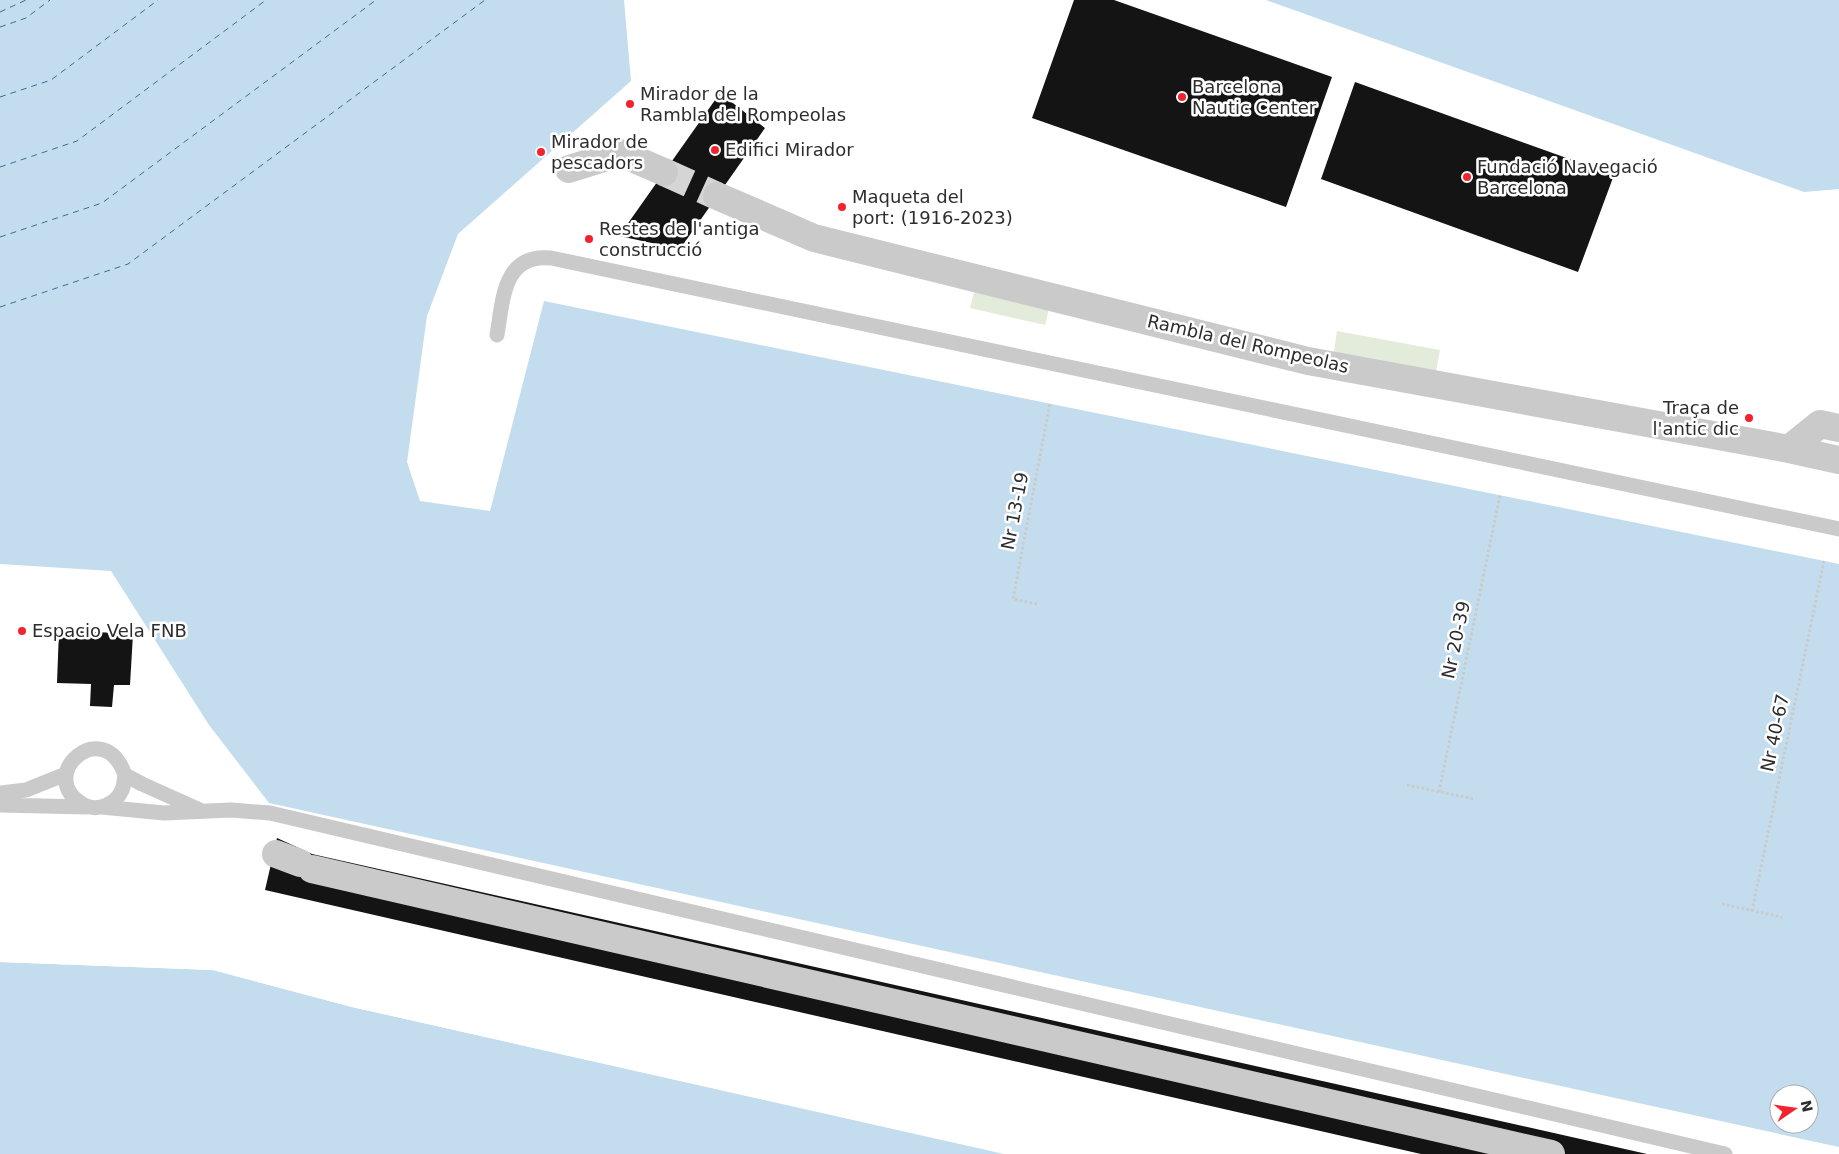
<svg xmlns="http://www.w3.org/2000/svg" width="1839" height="1154" viewBox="0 0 1839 1154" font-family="'DejaVu Sans',sans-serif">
  <rect width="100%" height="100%" fill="#fff"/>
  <path fill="#e3ecda" d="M974,292L1049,309L1045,325L970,308Z
    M1337,331L1440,350L1435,377L1333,358Z"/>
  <path fill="#c4ddee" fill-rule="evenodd" d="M0,0H624L631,81L458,234L427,316L407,462L420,501L490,511L544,301L1839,564V1147L269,803L209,725L111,571L0,564ZM1779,1094H1809V1124H1779Z
    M1266,0H1839V189L1804,192Z
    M0,962L213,970L352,1007L1004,1154H0Z"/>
  <path fill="#fff" d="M0,960L213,967L353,1005L1005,1152L1007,1154L352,1007L213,970L0,962Z"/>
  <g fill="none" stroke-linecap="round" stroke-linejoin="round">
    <path stroke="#366f95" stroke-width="1" stroke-dasharray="6 5" stroke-linecap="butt" d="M0,12L26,0
      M0,27L26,18L50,0
      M0,97L51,80L158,0
      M0,167L77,141L266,0
      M0,237L102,203L376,0
      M0,307L128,264L485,0"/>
  </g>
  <path fill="#141414" d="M1074,0H1114L1332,77L1286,207L1032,118Z
    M1355,82L1614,175L1578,272L1321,179Z
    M720,93L765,128L680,249L619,236Z
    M59,630L133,634L130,685H114L112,707L90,706L91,684L57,683Z
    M277,838L312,854L1647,1154H1421L265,890Z"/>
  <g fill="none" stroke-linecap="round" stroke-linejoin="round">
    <path stroke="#d5d5d5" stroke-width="28" stroke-dasharray="28 14" stroke-linecap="butt" d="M664,172L717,196"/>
    <path stroke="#cacaca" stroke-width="3" stroke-dasharray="2.5 2.5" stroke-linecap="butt" d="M1037,604L1013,599L1050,403
      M1407,785L1474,799
      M1439,792L1500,495
      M1722,904L1782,917
      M1752,911L1824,561"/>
    <path stroke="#cacaca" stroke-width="15" d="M497,335C503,300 503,253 551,258L1839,529
      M125,775C124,780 124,786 122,790C116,804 98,812 84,805C33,777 103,713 125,775L142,784L200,810
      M0,793L26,790L66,774
      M0,805L86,807
      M102,807L164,813L231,810L270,813L1725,1154"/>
    <path stroke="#cacaca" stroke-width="28" d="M569,169L620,153L664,172
      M717,196L814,238L1308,361L1789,449L1839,460
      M1789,449L1820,424L1839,428
      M276,854L300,863
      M312,869L1551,1154"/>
  </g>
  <g fill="#f2222e" stroke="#fff" stroke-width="2">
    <circle cx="1182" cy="97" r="5"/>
    <circle cx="630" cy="104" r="5"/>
    <circle cx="715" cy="150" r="5"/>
    <circle cx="541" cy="152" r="5"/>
    <circle cx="1467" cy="177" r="5"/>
    <circle cx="842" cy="207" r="5"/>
    <circle cx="589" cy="239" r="5"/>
    <circle cx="1749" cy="418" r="5"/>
    <circle cx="22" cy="631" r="5"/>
  </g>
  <g text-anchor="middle" stroke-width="5" stroke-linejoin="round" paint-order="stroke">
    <g font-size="18" fill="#2d2d2d" stroke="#fff" text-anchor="start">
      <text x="1192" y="93">Barcelona<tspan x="1192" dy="21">Nautic Center</tspan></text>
      <text x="640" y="100">Mirador de la<tspan x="640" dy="21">Rambla del Rompeolas</tspan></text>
      <text x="551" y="148">Mirador de<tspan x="551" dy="21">pescadors</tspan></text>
      <text x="725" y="156">Edifici Mirador</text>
      <text x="1477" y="173">Fundació Navegació<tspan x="1477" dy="21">Barcelona</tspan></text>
      <text x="852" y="203">Maqueta del<tspan x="852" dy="21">port: (1916-2023)</tspan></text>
      <text x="599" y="235">Restes de l'antiga<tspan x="599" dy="21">construcció</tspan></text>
      <text x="1739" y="414" text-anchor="end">Traça de<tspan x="1739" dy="21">l'antic dic</tspan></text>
      <text x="32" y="637">Espacio Vela FNB</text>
    </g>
    <g font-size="18" fill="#2d2d2d" stroke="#fff">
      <text transform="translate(1248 344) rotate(13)" y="6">Rambla del Rompeolas</text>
      <text transform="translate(1015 511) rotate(-79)" y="6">Nr 13-19</text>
      <text transform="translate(1456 640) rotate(-78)" y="6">Nr 20-39</text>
      <text transform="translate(1775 733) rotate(-78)" y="6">Nr 40-67</text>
    </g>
  </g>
  <g transform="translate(1794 1109) rotate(77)"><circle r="24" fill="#ffffff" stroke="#ababab"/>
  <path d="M0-4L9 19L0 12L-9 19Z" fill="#f2222e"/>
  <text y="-8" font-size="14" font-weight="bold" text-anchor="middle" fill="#2d2d2d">N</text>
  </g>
</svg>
